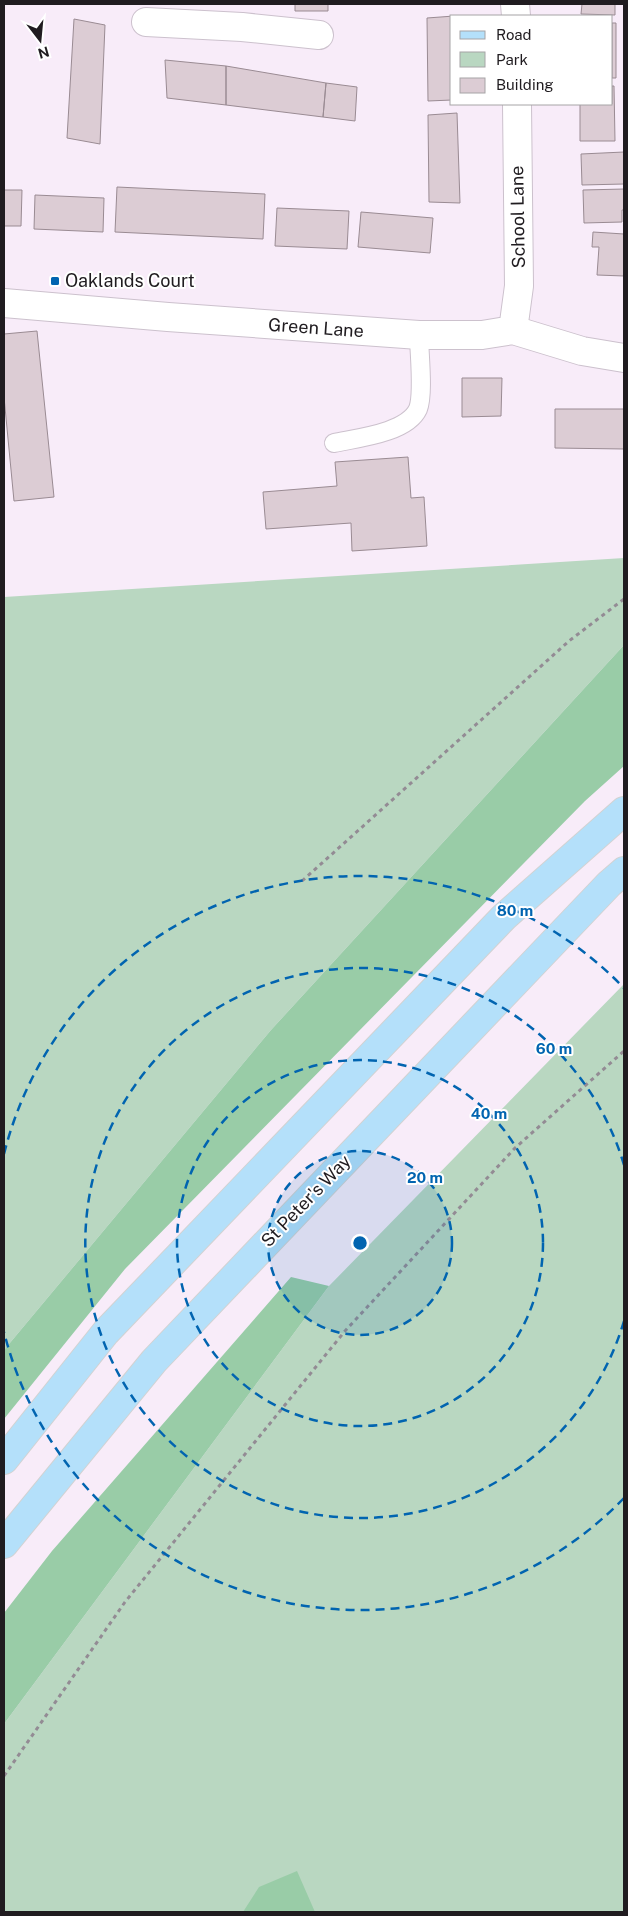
<svg xmlns="http://www.w3.org/2000/svg" width="628" height="1916" viewBox="0 0 628 1916" font-family="'Public Sans',sans-serif">
  <rect width="100%" height="100%" fill="#f8ecf9"/>
  <path fill="#b9d7c1" d="M624,558V645L271,1030L4,1350V597Z
    M624,984V1912H4V1724L329,1286Z"/>
  <path fill="#99cca7" d="M624,645V766L585,801L125,1269L4,1419V1350L271,1030Z
    M291,1277L329,1286L4,1724V1613L52,1551Z
    M297,1871L315,1912H243L259,1887Z"/>
  <path fill="#dcccd4" stroke="#9a8b93" d="M295,4H328V11H295Z
    M582,4H615V15L581,14Z
    M452,16V100L428,101L427,18L454,16Z
    M74,19L105,25L100,144L67,138Z
    M612,23H616V78H612Z
    M165,60L226,66V105L167,98Z
    M226,66L326,83L323,117L226,105Z
    M326,83L357,87L355,121L323,117Z
    M612,86H614L615,141H580V104H612Z
    M457,113L460,203L429,202L428,115Z
    M624,152V184L582,185L581,154Z
    M117,187L265,194L263,239L115,232Z
    M624,189V210H622V222L584,223L583,190Z
    M4,190H22L21,226H4Z
    M35,195L104,198L103,232L34,229Z
    M277,208L349,211L347,249L275,246Z
    M361,212L433,218L430,253L358,247Z
    M593,232L624,234V276L597,275L599,247H592Z
    M37,331L54,497L14,501L4,397V334Z
    M462,378H502L501,416L462,417Z
    M555,409H624V449L555,448Z
    M408,457L411,498L424,497L427,546L352,551L351,523L266,529L263,492L337,486L335,462Z"/>
  <g fill="none" stroke-linecap="round" stroke-linejoin="round">
    <g stroke="#ccc1cd" stroke-width="20">
      <path id="service" d="M334,443C357,438 407,433 418,409C424,394 419,352 419,335"/>
    </g>
    <g stroke="#ccc1cd" stroke-width="30">
      <path id="minor" d="M146,22L242,27L319,35"/>
    </g>
    <g stroke="#ccc1cd" stroke-width="30">
      <path id="tertiary" d="M515,4L516,16
        M4,303L168,317L419,335H482L513,330L582,351L624,358
        M513,330L519,286L517,104"/>
    </g>
    <g stroke="#d2d2d2" stroke-width="30">
      <path id="primary" d="M4,1460L106,1332L504,917L624,811
        M4,1544L154,1361L609,884L624,871"/>
    </g>
    <path stroke="#938b94" stroke-width="3" stroke-dasharray="4 4" stroke-linecap="butt" d="M302,881L569,641L624,599
      M4,1776L125,1602L345,1331L515,1148L624,1051"/>
    <use href="#service" stroke="#fff" stroke-width="18"/>
    <use href="#minor" stroke="#fff" stroke-width="28"/>
    <use href="#tertiary" stroke="#fff" stroke-width="28"/>
    <use href="#primary" stroke="#b4e0fa" stroke-width="28"/>
  </g>
  <circle cx="360" cy="1243" r="92" fill="#0164b0" fill-opacity=".12"/>
  <g fill="none" stroke="#0164b0" stroke-width="2.5" stroke-dasharray="9 6">
    <circle cx="360" cy="1243" r="92"/>
    <circle cx="360" cy="1243" r="183"/>
    <path d="M624 1321A275 275 0 1 1 624 1165"/>
    <path d="M624 1498A367 367 0 0 1 4 1332M4 1154A367 367 0 0 1 624 988"/>
  </g>
  <rect fill="#0164b0" stroke="#fff" stroke-width="2" x="50" y="276" width="10" height="10" rx="2.5"/>
  <g text-anchor="middle" stroke-width="4" stroke-linejoin="round" paint-order="stroke">
    <g font-size="18" fill="#201c20" stroke="#fff">
      <text transform="translate(518 217) rotate(-91)" y="6">School Lane</text>
      <text transform="translate(316 328) rotate(4)" y="6">Green Lane</text>
      <text transform="translate(306 1201) rotate(-46)" y="6">St Peter's Way</text>
    </g>
    <g font-size="18" fill="#201c20" stroke="#fff" text-anchor="start">
      <text x="65" y="287">Oaklands Court</text>
    </g>
  </g>
  <circle cx="360" cy="1243" r="8" fill="#0164b0" stroke="#fff" stroke-width="2.5"/>
  <g font-size="15" text-anchor="middle" font-weight="bold" fill="#0164b0" stroke="#fff" stroke-width="4" stroke-linejoin="round" paint-order="stroke">
    <text x="515" y="916">80 m</text>
    <text x="554" y="1054">60 m</text>
    <text x="489" y="1119">40 m</text>
    <text x="425" y="1183">20 m</text>
  </g>
  <rect width="628" height="1916" fill="none" stroke="#201c20" stroke-width="10"/>
  <rect x="450" y="15" width="162" height="90" fill="#ffffff" stroke="#a6a4a6"/>
  <rect x="460" y="31" width="25" height="8" fill="#b4e0fa" stroke="#a6a4a6"/>
  <text x="496" y="40" font-size="15" fill="#201c20">Road</text>
  <rect x="460" y="52" width="25" height="15" fill="#b9d7c1" stroke="#a6a4a6"/>
  <text x="496" y="65" font-size="15" fill="#201c20">Park</text>
  <rect x="460" y="78" width="25" height="15" fill="#dcccd4" stroke="#a6a4a6"/>
  <text x="496" y="90" font-size="15" fill="#201c20">Building</text>
  <g transform="translate(40 40) rotate(164)" stroke="#ffffff" stroke-width="4" paint-order="stroke">
  <path d="M0-4L9 19L0 12L-9 19Z" fill="#201c20"/>
  <text y="-8" font-size="14" font-weight="bold" text-anchor="middle" fill="#201c20">N</text>
  </g>
</svg>
